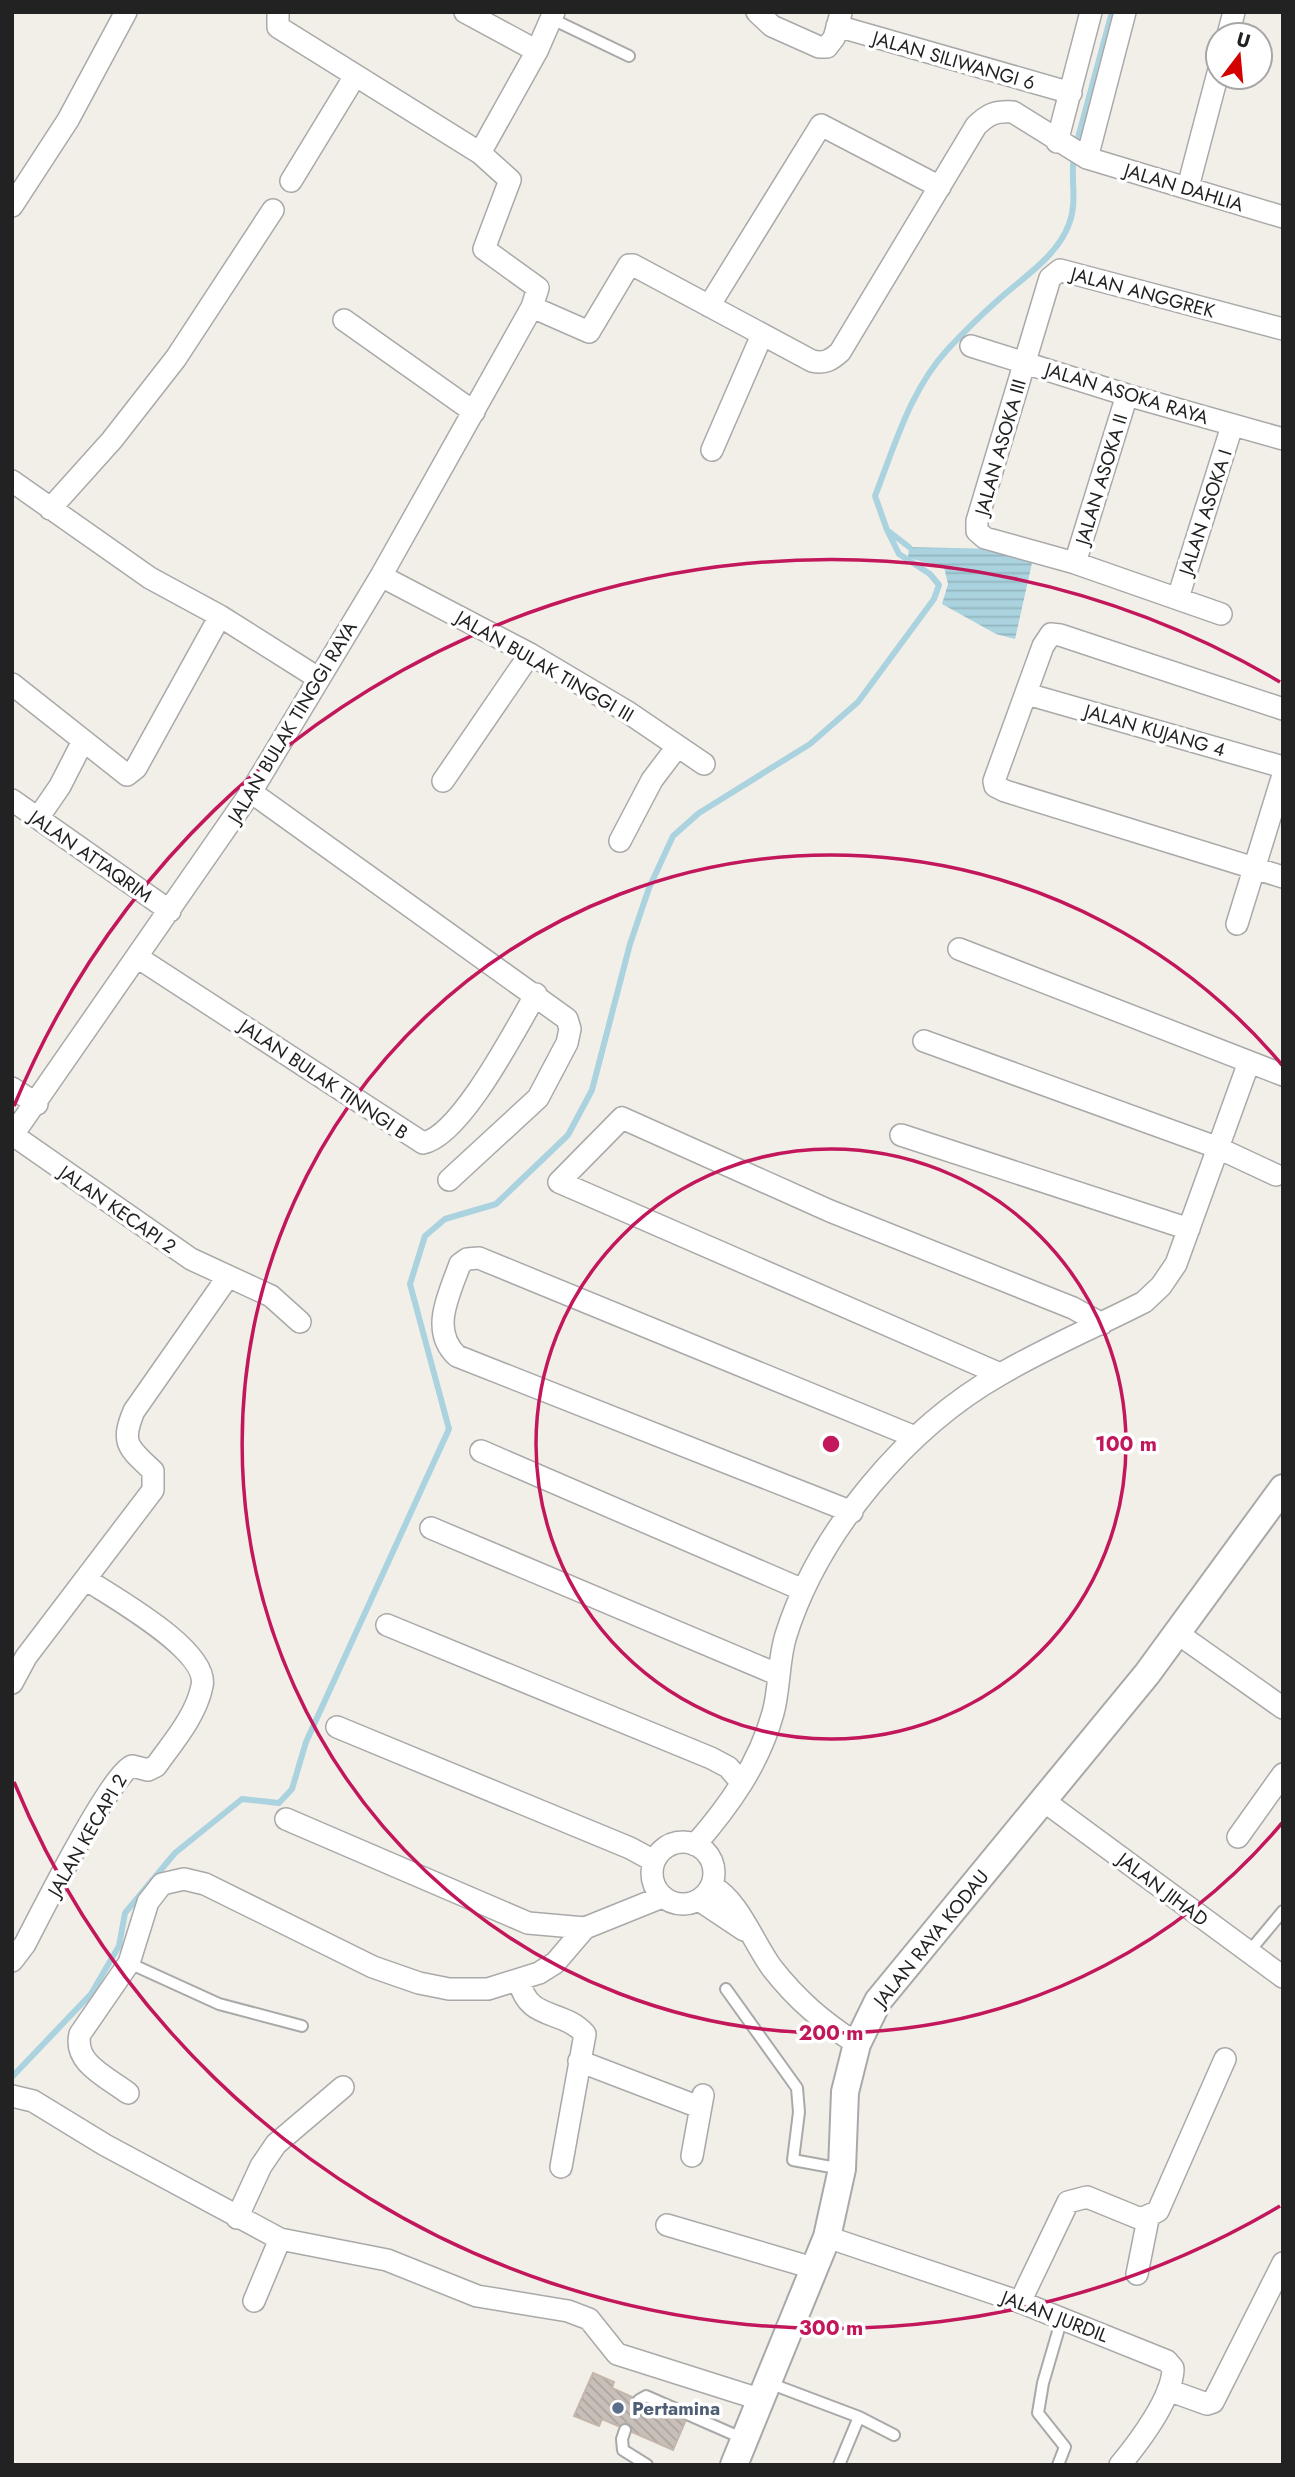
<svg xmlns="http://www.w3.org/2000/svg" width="1295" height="2477" viewBox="0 0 1295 2477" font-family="Jost,sans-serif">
  <defs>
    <pattern id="water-rules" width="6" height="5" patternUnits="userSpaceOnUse" patternTransform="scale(1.75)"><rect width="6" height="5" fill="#aad3df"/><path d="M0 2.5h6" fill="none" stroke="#92b5bf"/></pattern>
    <pattern id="building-back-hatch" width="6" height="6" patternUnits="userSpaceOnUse" patternTransform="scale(1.75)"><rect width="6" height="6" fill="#c7bfb8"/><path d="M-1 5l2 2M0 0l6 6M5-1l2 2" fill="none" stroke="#aba49e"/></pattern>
  </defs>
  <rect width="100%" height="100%" fill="#f2efe9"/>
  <path fill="url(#water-rules)" d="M909,547L997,549L1032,563L1015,639L996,634L942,604L948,584L944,567L908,558Z"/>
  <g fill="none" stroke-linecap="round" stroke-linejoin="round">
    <path stroke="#aad3df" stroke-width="6" d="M1076,145L1112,12
      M909,547L887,530L875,496C895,445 910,390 948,349C963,333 980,316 997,301C1022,278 1057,257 1069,224C1078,201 1070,179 1074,156
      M12,2077L91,1994L119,1946L125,1913L175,1853L242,1799L279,1803L292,1789L306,1742L449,1429L410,1284L425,1236L445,1219L496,1204L568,1135L592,1090L630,944L649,888L673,836L699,813L810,744L858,702L934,599L939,585L930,574L899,554L887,530"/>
  </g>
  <path fill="url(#building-back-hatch)" stroke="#c4b6ab" stroke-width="2" d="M593,2373L614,2382L612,2388L632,2397L636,2407L646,2405L685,2422L673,2450L632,2432L628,2423L618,2426L602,2419L599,2426L574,2416Z"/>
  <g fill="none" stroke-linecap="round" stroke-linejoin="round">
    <g stroke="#a9a9a9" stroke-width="14">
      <path id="service" d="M552,19L629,56
        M1248,1953L1283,1911
        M129,1963L219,2004L302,2026
        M726,1989L797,2088L799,2112L793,2160L842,2169
        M769,2383L859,2417L894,2435
        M639,2400L646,2396L744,2439
        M625,2430L622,2439L623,2450L647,2465
        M839,2465L859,2417
        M1058,2465L1065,2447L1038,2413L1043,2383L1062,2318"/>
    </g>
    <g stroke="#a9a9a9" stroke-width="24">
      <path id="minor" d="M465,12L537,51
        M757,12L772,26L819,47H827L834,38L841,13
        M837,26L1071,93
        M1228,35L1234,12
        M1057,142L1091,12
        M480,153L537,51L554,12
        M1087,158L1125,12
        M291,181L355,76
        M1188,187L1218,73
        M12,206L68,120L126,12
        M709,306L821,125L940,187
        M532,307L589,332L629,265H633L812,361C825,364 831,360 840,352L976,126C988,114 995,111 1013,112L1087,158L1283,217
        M344,320L474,412
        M971,346L1127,395L1283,439
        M712,450L762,335
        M12,481L150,578L220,616L318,678
        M50,509L112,440L176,358L273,210
        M1075,563L1127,395
        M381,576L530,654L626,711L704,764
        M1178,598L1232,426
        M1221,614L1075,563L985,538L977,531V521L1050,278L1060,270L1283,329
        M12,684L127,775L136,768L220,616
        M1027,694L1283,767
        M1283,709L1060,635L1051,634L1043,646L994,781L995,786L1005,791L1283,877
        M443,781L530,654
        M251,792L567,1019L570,1029L567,1043L538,1098L449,1180
        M12,800L170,911
        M38,818L60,786L83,741
        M620,841L652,780L677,747
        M1237,924L1283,775
        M959,949L1283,1075
        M137,957L423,1143C461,1136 516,1028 536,994
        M924,1041L1216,1147L1276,1175
        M12,1088L37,1104
        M13,1135L191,1259L271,1296L300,1322
        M901,1135L1189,1229
        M12,1136L251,792L381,576L532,307L538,288L484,249L510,180L480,153L278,27V12
        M1000,1374L559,1182L622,1118L830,1211L1073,1308L1102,1324
        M481,1451L803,1590
        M852,1512L457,1356C429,1330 450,1293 460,1264L467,1259L479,1258L915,1437
        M431,1528L779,1675
        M387,1625L711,1758L728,1767L742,1783
        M1177,1633L1283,1708
        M12,1683L26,1657L153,1490V1471C129,1448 120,1444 134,1411L227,1278
        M337,1727L630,1848L654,1861
        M1044,1801L1283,1977
        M286,1819L528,1923L585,1928L662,1897
        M1238,1837L1283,1774
        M652 1873a31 31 0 1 1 62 0a31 31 0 1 1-62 0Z
        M695,1845C729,1806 759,1764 773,1713C780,1688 778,1660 786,1635C819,1531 907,1427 1001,1374C1047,1347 1097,1326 1144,1302L1161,1286L1176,1264L1249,1062
        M712,1886C739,1901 753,1942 772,1968C797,2000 823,2022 857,2044
        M699,1900L744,1930
        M12,1961L25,1944C39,1917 112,1772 132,1766L148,1770L156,1766C173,1742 196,1716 202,1686C210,1651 114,1598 87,1580
        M519,1980C528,2022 562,2008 585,2034L561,2167
        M579,2061L699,2107
        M128,2093C107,2077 73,2063 80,2034L129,1963L148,1902L162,1884L184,1879L205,1884L373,1967L419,1983L449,1989H488L539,1973L555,1963L585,1928
        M12,2096L33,2101L105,2145L280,2239L387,2260L477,2296L568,2311L589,2319L617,2354L759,2399
        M692,2156L703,2095
        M237,2218L261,2166L276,2144L343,2087
        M667,2225L813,2268
        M827,2237L1020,2302L1167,2361L1173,2368C1173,2397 1139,2442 1120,2465
        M1137,2274L1148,2219
        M254,2301L280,2239
        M1020,2302L1068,2202L1087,2197L1141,2219L1158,2211L1225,2059
        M1168,2390L1207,2404L1213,2402L1283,2263"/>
    </g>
    <g stroke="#a9a9a9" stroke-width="30">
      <path id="tertiary" d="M734,2465L827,2237L842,2169L845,2092L857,2044L878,2001L1147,1674L1283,1488"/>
    </g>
    <use href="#service" stroke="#fff" stroke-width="10"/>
    <use href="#minor" stroke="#fff" stroke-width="21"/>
    <use href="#tertiary" stroke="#fff" stroke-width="26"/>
  </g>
  <g fill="none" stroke="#c2185b" stroke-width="3.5">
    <circle cx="831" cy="1444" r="295"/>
    <path d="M1282 1823A589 589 0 1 1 1282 1065"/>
    <path d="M1280 2206A884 884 0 0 1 14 1782M14 1106A884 884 0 0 1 1280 682"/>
  </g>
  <circle fill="#5c6f8a" stroke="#fff" stroke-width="2.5" cx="618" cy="2408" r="7"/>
  <g text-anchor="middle" stroke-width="7" stroke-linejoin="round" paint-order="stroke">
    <g font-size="19" fill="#222" stroke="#fff">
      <text transform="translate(954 60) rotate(16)" y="7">JALAN SILIWANGI 6</text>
      <text transform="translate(1184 187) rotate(17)" y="7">JALAN DAHLIA</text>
      <text transform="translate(1143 292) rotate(15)" y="7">JALAN ANGGREK</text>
      <text transform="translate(1127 393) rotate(17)" y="7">JALAN ASOKA RAYA</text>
      <text transform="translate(1000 447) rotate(-74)" y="7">JALAN ASOKA III</text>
      <text transform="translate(1101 479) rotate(-73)" y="7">JALAN ASOKA II</text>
      <text transform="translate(1205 512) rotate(-72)" y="7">JALAN ASOKA I</text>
      <text transform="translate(545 666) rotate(30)" y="7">JALAN BULAK TINGGI III</text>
      <text transform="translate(292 722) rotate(-59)" y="7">JALAN BULAK TINGGI RAYA</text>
      <text transform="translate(1155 730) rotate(16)" y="7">JALAN KUJANG 4</text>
      <text transform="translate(91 856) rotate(35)" y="7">JALAN ATTAQRIM</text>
      <text transform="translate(324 1079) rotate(34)" y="7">JALAN BULAK TINNGI B</text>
      <text transform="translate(118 1209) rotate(35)" y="7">JALAN KECAPI 2</text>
      <text transform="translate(87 1835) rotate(-60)" y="7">JALAN KECAPI 2</text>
      <text transform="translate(1163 1889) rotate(37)" y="7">JALAN JIHAD</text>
      <text transform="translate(931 1938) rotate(-51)" y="7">JALAN RAYA KODAU</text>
      <text transform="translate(1055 2316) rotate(21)" y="7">JALAN JURDIL</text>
    </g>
    <g font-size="19" font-weight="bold" fill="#4e5e75" stroke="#fff" text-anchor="start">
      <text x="632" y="2415">Pertamina</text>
    </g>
  </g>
  <circle cx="831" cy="1444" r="10" fill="#c2185b" stroke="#fff" stroke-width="3.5"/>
  <g font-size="21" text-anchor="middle" font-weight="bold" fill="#c2185b" stroke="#fff" stroke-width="7" stroke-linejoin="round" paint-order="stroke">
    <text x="1126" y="1451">100 m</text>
    <text x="831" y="2040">200 m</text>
    <text x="831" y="2335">300 m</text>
  </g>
  <rect width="1295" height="2477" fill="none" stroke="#222222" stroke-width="28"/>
  <g transform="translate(1239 56) rotate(16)"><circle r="33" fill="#ffffff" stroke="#a7a7a7" stroke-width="2"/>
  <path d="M0-5L12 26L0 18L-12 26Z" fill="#d40000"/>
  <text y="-10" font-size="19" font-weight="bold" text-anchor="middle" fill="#222222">U</text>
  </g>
</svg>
